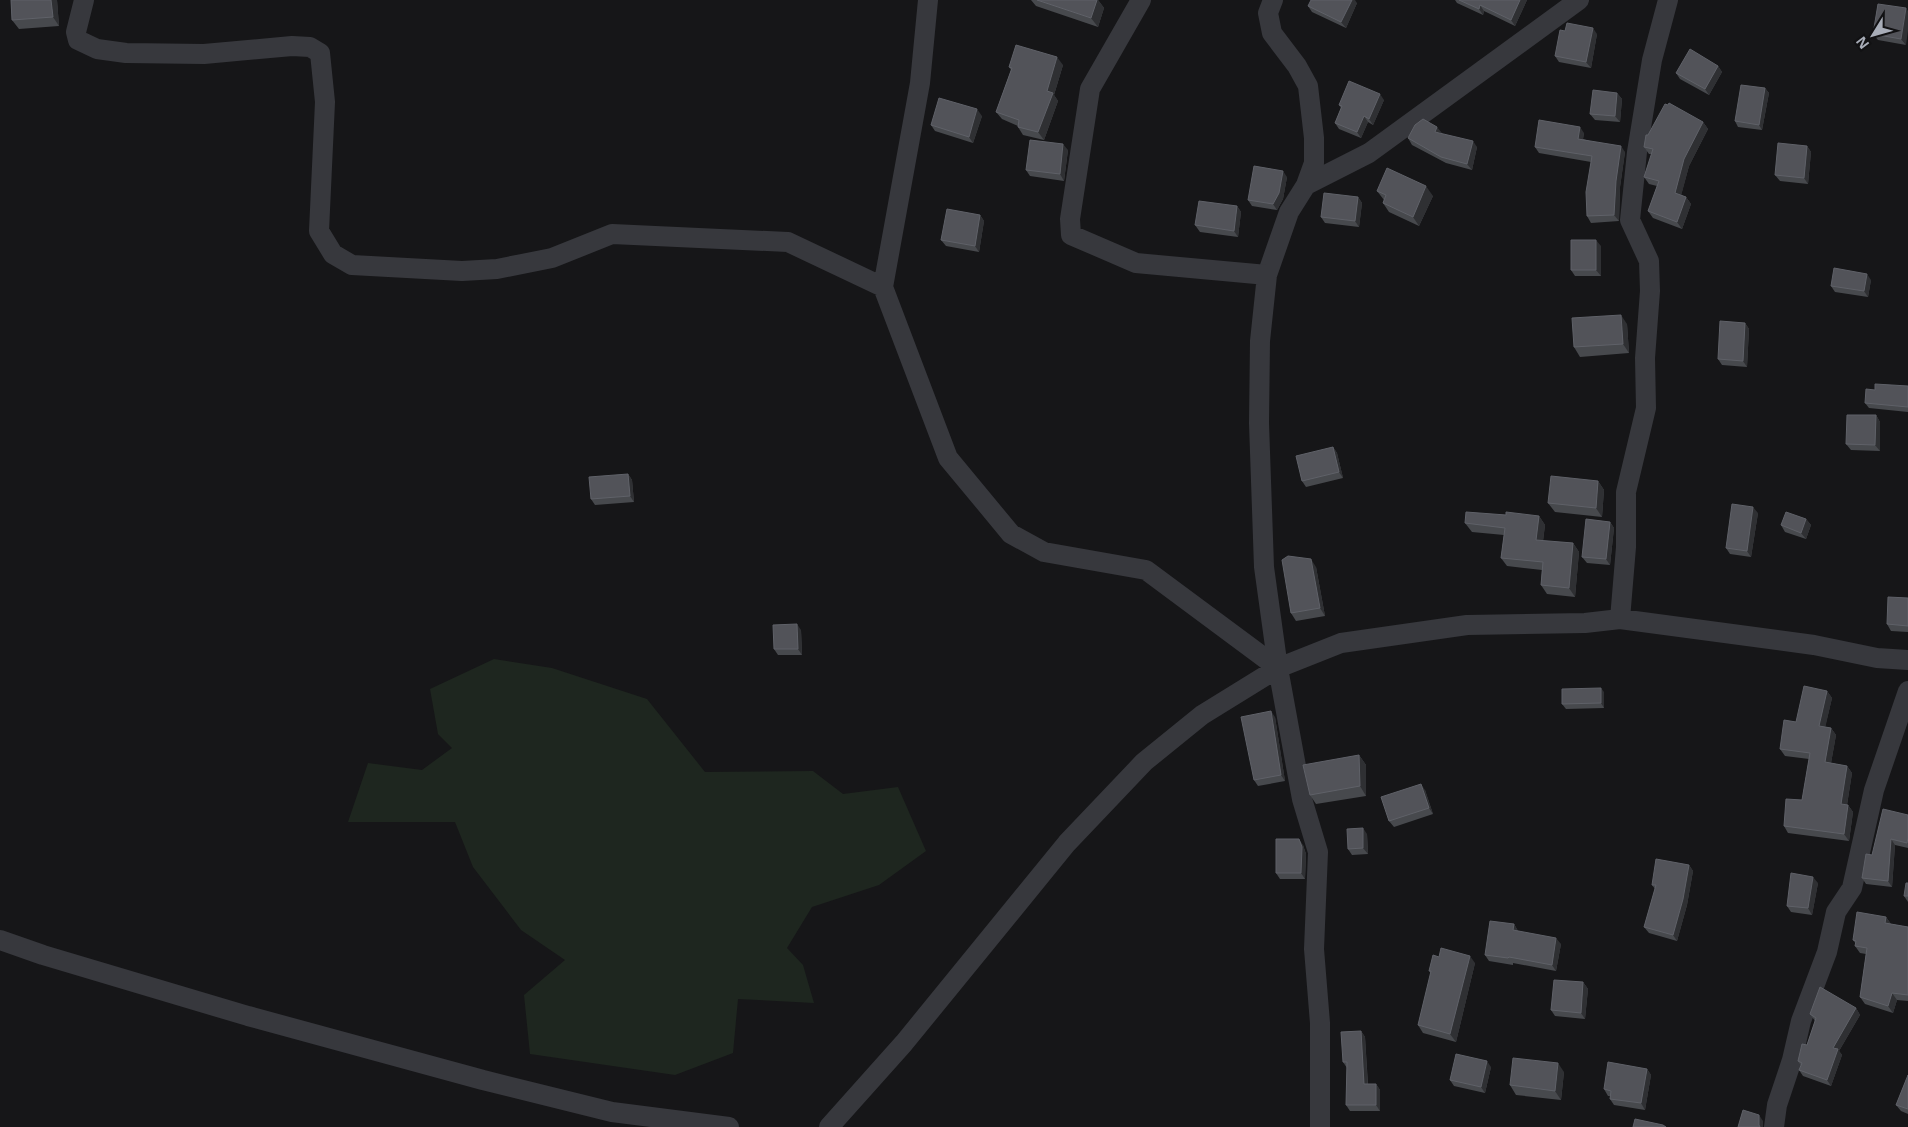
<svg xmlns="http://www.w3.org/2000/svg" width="1908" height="1127" viewBox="0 0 1908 1127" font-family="'Noto Sans',sans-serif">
  <rect width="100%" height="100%" fill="#161618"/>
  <path fill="#1e261f" d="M494,659L552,668L647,699L705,772L813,771L843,794L898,787L926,851L879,885L812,907L787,948L803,965L814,1003L738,999L733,1053L675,1075L530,1054L524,995L565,960L521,930L473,867L455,822H348L368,763L422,770L452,748L438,734L430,689Z"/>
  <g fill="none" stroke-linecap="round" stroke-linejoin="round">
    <path stroke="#37383d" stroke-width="20" d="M84,0L76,32L78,40L97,49L126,53L204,54L292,46L310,47L320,53L325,102L319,231L333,254L352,265L462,271L497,269L552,258L612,234L788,242L883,287
      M928,0L920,83L883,287L948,458L1011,534L1044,552L1146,570L1278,668
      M1141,0L1090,89L1070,219L1071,235L1136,263L1267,275
      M1273,0L1268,13L1272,33L1297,66L1308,86L1314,138V163L1306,185L1289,212L1267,275L1260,341L1259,423L1264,567L1278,668L1302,799L1318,852L1314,949L1320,1023V1127
      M1306,185L1369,153L1579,0
      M1620,619L1626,547V492L1646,408L1645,358L1650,291L1649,261L1630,220L1637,152L1652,60L1668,0
      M0,940L43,955L248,1016L483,1080L612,1112L729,1127
      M829,1127L904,1043L1067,843L1144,762L1202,715L1278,668L1341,643L1467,625L1585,623L1620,619L1814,645L1877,658L1908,660
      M1774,1127L1777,1105L1792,1060L1801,1021L1827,952L1836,912L1852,888L1874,790L1908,691"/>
  </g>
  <path fill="#47494d" d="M11,0H57L59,26L19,29L12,20Z
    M1031,0H1098L1104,8L1098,27L1036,6Z
    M1455,0H1527L1515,26L1484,11L1483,15L1457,3Z
    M1357,3L1346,28L1312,12L1308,6Z
    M1878,4L1906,45L1878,40L1873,34Z
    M1597,34L1591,68L1559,62L1555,56Z
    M1063,65L1054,95L1058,101L1044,140L1023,135L1018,127V126L1002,119L996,112L1011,70L1009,67Z
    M1718,66L1722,72L1709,95L1680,79L1676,73Z
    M1765,88L1769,93L1762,130L1738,127L1735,121Z
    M1617,93L1622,99L1620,122L1595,120L1590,114Z
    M1384,100L1373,125L1368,122L1361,138L1339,129L1335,123L1341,108L1339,105Z
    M982,116L973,143L935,131L931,125Z
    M1703,122L1708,129L1689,166L1681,195L1686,197L1691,204L1682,229L1653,218L1648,211L1657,186L1649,184L1644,177L1652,154H1649L1644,147L1648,135Z
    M1584,133L1583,139L1625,152L1620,187L1619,221L1591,223L1587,216L1591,162L1539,153L1535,147Z
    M1442,134L1477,147L1472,170L1446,163L1412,145L1408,138Z
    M1807,146L1811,152L1808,184L1780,181L1775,175Z
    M1068,150L1064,181L1030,176L1026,170Z
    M1287,177L1283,199L1277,210L1252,206L1248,200Z
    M1377,191L1433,196L1419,226L1389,212L1383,203L1384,200Z
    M1358,197L1362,203L1359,227L1325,223L1321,217Z
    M1237,206L1241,212L1238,237L1200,232L1195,225Z
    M980,215L984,221L979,252L946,246L941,240Z
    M1601,246V276H1575L1571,270Z
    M1871,280L1868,297L1835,292L1831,286Z
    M1745,323L1749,329L1747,367L1722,365L1718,359Z
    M1627,324L1629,353L1580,357L1574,347Z
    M1908,386V412L1869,408L1865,403L1875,390Z
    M1876,415L1880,422V451L1851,450L1846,444Z
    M1333,447L1337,453L1343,478L1306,487L1302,481Z
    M628,474L632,480L634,502L595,505L591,499Z
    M1598,481L1604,490L1602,517L1555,512L1548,503Z
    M1758,513L1751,557L1730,554L1726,548Z
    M1539,516L1545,525L1543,541L1573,543L1579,552L1575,597L1547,594L1541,585L1542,570L1507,566L1501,558L1504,535L1472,532L1465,523Z
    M1806,519L1811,525L1806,539L1785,532L1781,525Z
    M1610,522L1614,528L1610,565L1587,563L1582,557Z
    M1316,567L1325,616L1296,621L1291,613Z
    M1908,598V632L1891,631L1887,624Z
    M801,630L802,655H778L774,649Z
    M1827,691L1832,698L1825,727L1831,728L1836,735L1831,763L1847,766L1852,773L1847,805H1848L1853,812L1849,841L1788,833L1784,826L1802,800L1809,759L1785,756L1780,749L1796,722Z
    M1604,692V708L1566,709L1562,704Z
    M1275,717L1285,781L1258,786L1254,780Z
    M1359,755L1366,765V796L1316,804L1310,795Z
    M1425,790L1433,814L1394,827L1389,821Z
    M1908,815V848L1895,845L1892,887L1866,884L1862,878L1872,855Z
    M1367,834L1368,854L1352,855L1348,849Z
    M1303,845L1306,854L1305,879H1280L1276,873Z
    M1689,865L1693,871L1687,905L1677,941L1649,933L1644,927L1655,889L1652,885Z
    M1818,883L1812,915L1791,912L1787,906Z
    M1908,883V902L1904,896Z
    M1886,917L1891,924L1908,927V1001L1897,1000L1893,1013L1865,1004L1860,997L1866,954L1860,953L1855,946L1856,944L1853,940Z
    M1514,924L1518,931L1561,944L1556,971L1513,963V965L1489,961L1485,955Z
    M1439,957L1475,963L1456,1042L1423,1033L1418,1025L1431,973L1429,971Z
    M1583,982L1588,989L1585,1019L1555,1016L1551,1010Z
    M1856,1008L1860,1015L1839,1051L1842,1055L1831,1086L1803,1076L1799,1070L1801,1066L1798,1061L1807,1045L1815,1021L1810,1014Z
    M1361,1031L1365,1037L1368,1084H1376L1380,1090V1111H1350L1346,1105L1347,1068L1343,1062Z
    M1491,1067L1485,1093L1454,1086L1450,1080Z
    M1647,1069L1651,1075L1645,1110L1614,1105L1610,1099V1096H1608L1604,1089Z
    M1564,1072L1561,1100L1516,1095L1510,1085Z
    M1908,1075V1114L1901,1111L1896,1105Z"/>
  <path fill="#2f3033" d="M51,0H57L59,26L53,17Z
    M1097,0H1098L1104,8L1098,27L1091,18Z
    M1352,0H1355L1357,3L1346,28L1341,22Z
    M1520,0H1527L1515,26L1511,20Z
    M1480,5L1484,11L1483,15L1479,9Z
    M1906,8L1908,11V31L1906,45L1901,39Z
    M1593,28L1597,34L1591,68L1586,62Z
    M1057,57L1063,65L1054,95L1058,101L1044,140L1038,132L1047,91Z
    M1718,66L1722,72L1709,95L1705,89Z
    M1765,88L1769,93L1762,130L1759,125Z
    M1617,93L1622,99L1620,122L1615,116Z
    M1380,94L1384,100L1373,125L1369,119Z
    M977,109L982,116L973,143L969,137Z
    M1364,116L1368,122L1361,138L1357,132Z
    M1703,122L1708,129L1689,166L1680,200L1675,193L1684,159Z
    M1437,127L1442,133L1435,132Z
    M1580,127L1584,133L1582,145L1578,139Z
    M1473,141L1477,147L1472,170L1467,164Z
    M1063,144L1068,150L1064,181L1060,174Z
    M1621,146L1625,152L1620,187L1619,221L1614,215L1616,181Z
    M1807,146L1811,152L1808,184L1804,178Z
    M1283,171L1287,177L1283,199L1277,210L1273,204Z
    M1426,186L1433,196L1419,226L1413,217Z
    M1358,197L1362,203L1359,227L1355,221Z
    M1686,197L1691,204L1682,229L1677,222Z
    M1237,206L1241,212L1238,237L1234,231Z
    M980,215L984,221L979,252L975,246Z
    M1596,240L1601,246V276L1596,270Z
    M1867,274L1871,280L1868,297L1864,291Z
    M1621,315L1627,324L1629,353L1623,344Z
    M1745,323L1749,329L1747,367L1743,361Z
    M1876,415L1880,422V451L1875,445Z
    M1333,447L1337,453L1343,478L1339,472Z
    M628,474L632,480L634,502L630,496Z
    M1598,481L1604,490L1602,517L1596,508Z
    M1753,507L1758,513L1751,557L1747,551Z
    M1539,516L1545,525L1542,549L1536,540Z
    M1806,519L1811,525L1806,539L1801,533Z
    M1610,522L1614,528L1610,565L1606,559Z
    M1573,543L1579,552L1575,597L1569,588Z
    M1311,559L1316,567L1325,616L1320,608Z
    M797,624L801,630L802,655L798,649Z
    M1601,688L1604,692V708L1601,703Z
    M1827,691L1832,698L1824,733L1819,726Z
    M1271,711L1275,717L1285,781L1281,775Z
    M1831,728L1836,735L1830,769L1825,762Z
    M1359,755L1366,765V796L1360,786Z
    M1847,766L1852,773L1846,811L1841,804Z
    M1421,784L1425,790L1433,814L1429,808Z
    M1848,805L1853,812L1849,841L1844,834Z
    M1363,828L1367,834L1368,854L1363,848Z
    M1299,839L1303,845L1306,854L1305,879L1301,873Z
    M1891,839L1895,845L1892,887L1888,881Z
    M1689,865L1693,871L1687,905L1677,941L1673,935Z
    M1813,877L1818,883L1812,915L1808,908Z
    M1886,917L1891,924L1885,923Z
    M1514,924L1518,931L1517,936L1513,930Z
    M1556,938L1561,944L1556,971L1552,965Z
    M1470,956L1475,963L1456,1042L1450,1034Z
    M1583,982L1588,989L1585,1019L1581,1013Z
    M1892,993L1897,1000L1893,1013L1888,1006Z
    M1856,1008L1860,1015L1839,1051L1842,1055L1831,1086L1827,1080L1833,1048Z
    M1361,1031L1365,1037L1368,1090L1364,1084Z
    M1487,1061L1491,1067L1485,1093L1481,1087Z
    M1558,1063L1564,1072L1561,1100L1555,1091Z
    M1647,1069L1651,1075L1645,1110L1641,1103Z
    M1376,1084L1380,1090V1111L1376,1105Z
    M1759,1115L1763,1121V1127H1760L1759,1125Z"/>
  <path fill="#525359" stroke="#5f6168" d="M11,0H51L53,17L12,20Z
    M1037,0H1097L1091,18Z
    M1311,0H1352L1341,22L1308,6Z
    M1459,0H1520L1511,20L1480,5L1479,9Z
    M1878,4L1906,8L1901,39L1873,34Z
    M1567,23L1593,28L1586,62L1555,56L1560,30L1565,31Z
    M1016,45L1057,57L1047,91L1053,93L1038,132L1018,127L1019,120L996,112L1012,68L1009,67Z
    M1690,49L1718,66L1705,89L1676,73Z
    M1349,81L1380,94L1369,119L1364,116L1357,132L1335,123L1342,106L1339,105Z
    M1741,85L1765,88L1759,125L1735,121Z
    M1593,90L1617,93L1615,116L1590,114Z
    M939,98L977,109L969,137L931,125Z
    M1669,103L1703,122L1684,159L1675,193L1686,197L1677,222L1648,211L1659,181L1644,177L1653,149L1644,147L1646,135H1648L1665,104L1668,105Z
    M1423,119L1437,127L1435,132L1473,141L1467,164L1441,157L1408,138L1415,125Z
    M1539,120L1580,127L1578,139L1621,146L1616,181L1614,215L1587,216L1586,192L1592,156L1535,147Z
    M1030,140L1063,144L1060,174L1026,170Z
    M1778,143L1807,146L1804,178L1775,175Z
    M1254,166L1283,171L1279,193L1273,204L1248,200Z
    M1387,168L1426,186L1413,217L1383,203L1386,195L1377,191Z
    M1324,193L1358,197L1355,221L1321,217Z
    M1199,201L1237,206L1234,231L1195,225Z
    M947,209L980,215L975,246L941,240Z
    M1571,240H1596V270H1571Z
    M1834,268L1867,274L1864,291L1831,286Z
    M1621,315L1623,344L1574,347L1572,318Z
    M1720,321L1745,323L1743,361L1718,359Z
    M1875,384L1908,386V407L1865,403L1866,389L1875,390Z
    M1847,415H1876L1875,445L1846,444Z
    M1333,447L1339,472L1302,481L1296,456Z
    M628,474L630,496L591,499L589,477Z
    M1551,476L1598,481L1596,508L1548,503Z
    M1732,504L1753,507L1747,551L1726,548Z
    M1466,512L1506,515V512L1539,516L1536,540L1573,543L1569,588L1541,585L1543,562L1501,558L1505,528L1465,523Z
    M1786,512L1806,519L1801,533L1781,525Z
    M1586,519L1610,522L1606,559L1582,557Z
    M1288,556L1311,559L1320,608L1291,613L1282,560Z
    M1888,597L1908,598V626L1887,624Z
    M797,624L798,649H774L773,625Z
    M1804,686L1827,691L1819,726L1831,728L1825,762L1847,766L1841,804L1848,805L1844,834L1784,826L1786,799L1802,800L1810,753L1780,749L1784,720L1796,722Z
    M1601,688V703L1562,704V689Z
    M1271,711L1281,775L1254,780L1241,717Z
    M1359,755L1360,786L1310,795L1303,765Z
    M1421,784L1429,808L1389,821L1381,797Z
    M1883,809L1908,815V838L1907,843L1891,839L1888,881L1862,878L1866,854L1872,855Z
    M1363,828V848L1348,849L1347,829Z
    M1276,839H1299L1302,847L1301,873H1276Z
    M1656,859L1689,865L1683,899L1673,935L1644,927L1656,885H1652Z
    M1791,873L1813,877L1808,908L1787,906Z
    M1906,883H1908V896H1904Z
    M1857,912L1886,917L1885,923L1908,927V995L1892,993L1888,1006L1860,997L1867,948L1855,946L1856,941L1853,940Z
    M1490,921L1514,924L1513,930L1556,938L1552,965L1509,957L1508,958L1485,955Z
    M1441,948L1470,956L1450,1034L1418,1025L1431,971H1429L1433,955L1439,957Z
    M1554,980L1583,982L1581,1013L1551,1010Z
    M1820,987L1856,1008L1833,1048L1838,1049L1827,1080L1799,1070L1802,1063L1798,1061L1802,1044L1807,1045L1816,1018L1810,1014Z
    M1361,1031L1364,1084H1376V1105H1346L1347,1062H1343L1341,1032Z
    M1456,1054L1487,1061L1481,1087L1450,1080Z
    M1513,1058L1558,1063L1555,1091L1510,1085Z
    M1608,1062L1647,1069L1641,1103L1610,1099L1611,1091L1604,1089Z
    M1908,1075V1109L1896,1105Z
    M1743,1110L1759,1115V1125L1760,1127H1738Z
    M1635,1119L1663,1125L1666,1127H1633Z"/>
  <g transform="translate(1873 35) rotate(233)" stroke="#111113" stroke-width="4" paint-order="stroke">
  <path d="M0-4L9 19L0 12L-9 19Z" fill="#a8adb8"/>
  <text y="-8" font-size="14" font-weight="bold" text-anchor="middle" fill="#a8adb8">N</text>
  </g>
</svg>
